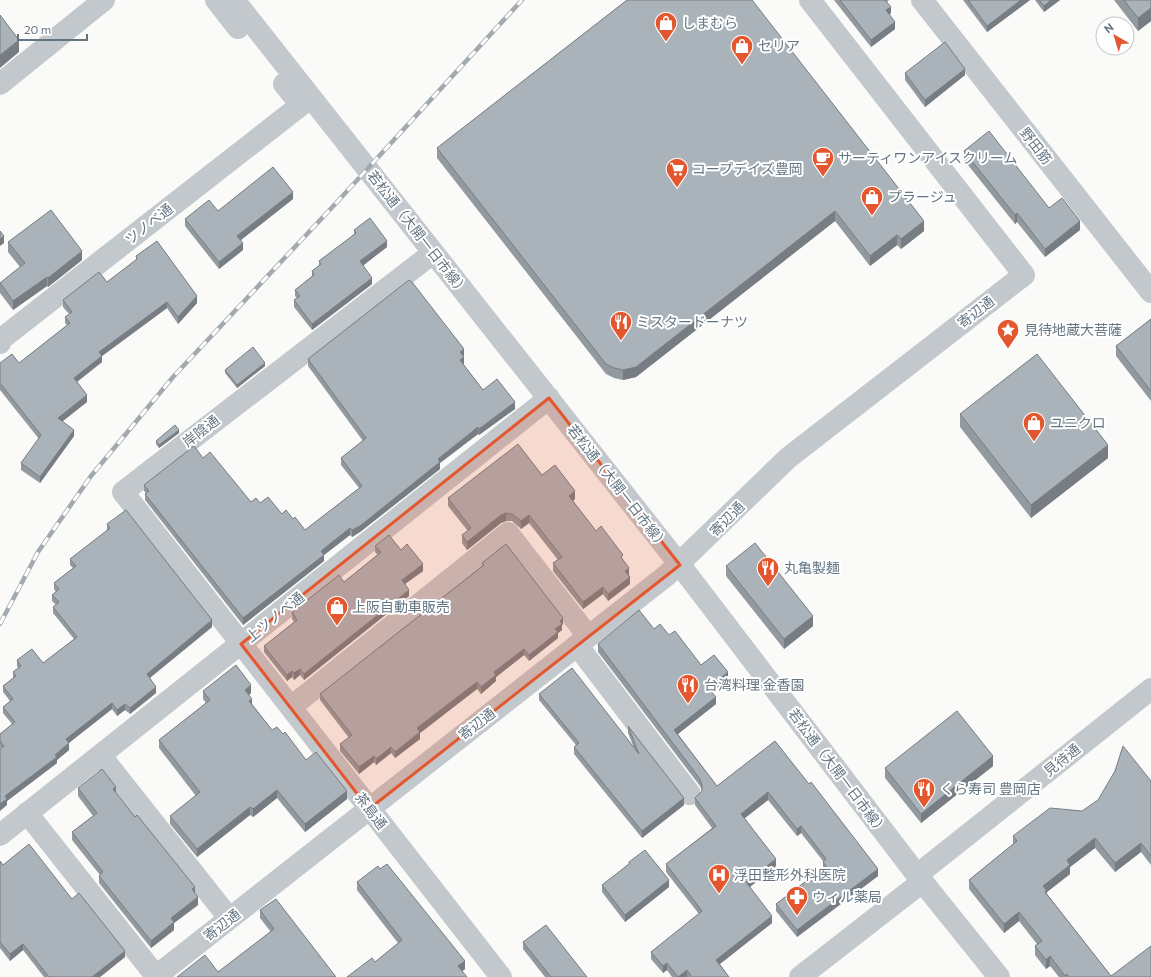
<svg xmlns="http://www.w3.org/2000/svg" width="1151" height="977" viewBox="0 0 1151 977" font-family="Commissioner,'Noto Sans JP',sans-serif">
  <rect width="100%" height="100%" fill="#fafaf8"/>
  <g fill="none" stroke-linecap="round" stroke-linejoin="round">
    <path stroke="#c3c8cc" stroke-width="22" d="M216,0L238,28
      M234,0L680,565L917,875L999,977
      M922,0L1151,292
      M0,84L104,0
      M433,253L123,492L501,977
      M0,343V340L301,105L284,84
      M577,645L690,794
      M291,707L508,533L588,636
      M101,756L229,918
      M27,813L156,976
      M0,835L549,398
      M917,875L1151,689
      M155,977L667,575L788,458L1024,275L810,0
      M800,977L922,882"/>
    <g stroke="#a2aab0" stroke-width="4.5">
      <path id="rail" d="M0,624L38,552L91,476L173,377L338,201L522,0"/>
    </g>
    <use href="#rail" stroke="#fff" stroke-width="3" stroke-dasharray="9" stroke-linecap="butt"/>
  </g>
  <path fill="#929a9f" d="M627,0L924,231L901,249L897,245L870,266L835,221L636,377L623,380L614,378L606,374L437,158V148Z
    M834,0H889L887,2L891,13L889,15L895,29L871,47Z
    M963,0H1030L987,32Z
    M1035,0H1060L1044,12Z
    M1114,0H1151V21L1138,31Z
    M905,73L965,75L925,107L905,80Z
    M964,151L1049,208L1080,230L1045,257L1017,222L1015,224L964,160Z
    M293,199L241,240L243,250L219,269L185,226V219L218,211Z
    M354,230L387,247L363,265L372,284L312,330L294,307V300L297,298L295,296V290L312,276V271L319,266V261L354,235Z
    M8,242L82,260L48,287L47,286L13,310L0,293V283L20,267L8,252Z
    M136,256L197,303L178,324L167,308L102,356V362L77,382L87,402L62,421L74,436L40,483L21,470V463L39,439L0,390V363H19L67,325L65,323V317L69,314L63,307V300L107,282L136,260Z
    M1151,319V401L1116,356V346Z
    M464,355L463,356L464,364H463L483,390L515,409L479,435L478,434L440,463V469L360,532L352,537L350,535L324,555V561L243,625L145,500V494L146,493L144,491V485L203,458L251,502L260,503L293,519L305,530L359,488L341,465V458L363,441L308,366V359Z
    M265,366L237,388L225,373V370Z
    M960,414L1108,458L1031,518L960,427Z
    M179,433L159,448L156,444V441Z
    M542,475L575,499L573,501L596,531L623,560L629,575L630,584L608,601L603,594L583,609L553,571V563L558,560L529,523L521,529L512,521H506L501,523L467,550L462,543V535L468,531L448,506V498Z
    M107,524L212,627L150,678L156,693L130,714L125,710L117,716L112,709L69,743V750L57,760V763L7,801V805L1,748L0,747V734L12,724L3,713V707L10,701L3,692V686L13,678V672L18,668L17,666V660L43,663L74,639L53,613V607L56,605L52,601V595L56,592L54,589V583L73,568L70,565V559L107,531Z
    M375,546L401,550L423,571L405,584L409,596L304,680L300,675L294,680L292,677L287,681L264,652V646L294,622L292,619V612L344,582L378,555L375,552Z
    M482,563L563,624L562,625V630L558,633V638L529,661L524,655L496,677V681L481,694L477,689L420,733V739L395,758L391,753L376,765L374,762L359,774L340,751V744L349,738L320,700V694L482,566Z
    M726,566L813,626L784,649L726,576Z
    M654,629L701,665L728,680L712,692L716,704L678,734L717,786L775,741L878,876L797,937L776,911V904L823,868V861L801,833L797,836L768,800L745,818L776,866L750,887L772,923L720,964L729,977H672L667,970L663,973L651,959V952L699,914L666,872V864L712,828L695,805V798L702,791L700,786L598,652V644Z
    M203,691L251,693L249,695L252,704L272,730L283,734L306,760L347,799L305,832L277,798L253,817L250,815L197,857L170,824V816L196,796L159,748V740L206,703L203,699Z
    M539,694L634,748L628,733V726L684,805L642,838L574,754V747L576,745L539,700Z
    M993,766L921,823L885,778V768Z
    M1151,781V865L1141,852L1115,872L1095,848L1070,867V874L1047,892V894L1111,976L1151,977H1059L1050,966L1046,969L1035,955V946L1037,944L1019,921L1004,933L969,889V880L1013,844V836L1082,811Z
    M78,788L116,793L195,893L198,905L174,923V930L151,948L99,883V876L100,875L72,840V832L93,816L78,796Z
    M0,861L3,865L72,899L125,957L100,977H44L23,950L10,961L0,948Z
    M629,862L669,887L625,922L602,892V885L629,864Z
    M357,882L465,969L462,971L375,962L398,943L357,890Z
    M260,910L336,977L218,972L271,932L260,918Z
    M523,942L587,977H545L523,949Z"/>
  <path fill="#777d82" d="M1021,0H1030L987,32V26Z
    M1051,0H1060L1044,12V6Z
    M891,7V13L886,17V10Z
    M1151,8V21L1138,31V18Z
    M895,22V29L871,47V40Z
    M19,40V52L0,68V55Z
    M965,69V75L925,107V100Z
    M293,192V199L237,243V236Z
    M835,211V221L636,377L623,380V370Z
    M1017,213V222L1015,224V215Z
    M924,221V231L901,249V239Z
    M1080,221V230L1045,257V249Z
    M897,235V245L870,266V256Z
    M4,236V243L0,246V239Z
    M387,241V247L360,268V261Z
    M243,243V250L219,269V262Z
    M82,251V260L48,287V278Z
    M47,277V286L13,310V301Z
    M372,278V284L312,330V324Z
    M197,296V303L178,324V317Z
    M167,302V308L102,356V362L74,384V378L99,352Z
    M464,349V355L460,359V352Z
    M464,357V364L460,367V360Z
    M265,363V366L237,388V385Z
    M87,395V402L58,425V418Z
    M515,402V409L479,435V429Z
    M478,427V434L440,463V469L360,532L352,537V530L438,459Z
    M74,430V436L40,483V477Z
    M179,430V433L159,448V445Z
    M1108,445V458L1031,518V505Z
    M575,491V499L569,504V496Z
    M506,513V521L501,523L467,550V542L501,515Z
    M529,515V523L521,529V521Z
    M350,528V535L324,555V561L243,625V618L321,551Z
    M423,564V571L402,586V580Z
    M629,568V575L625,579V571Z
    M630,577V584L608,601V594Z
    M603,587V594L583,609V602Z
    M409,590V596L304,680V674Z
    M813,616V626L784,649V639Z
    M563,618V624L562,625V630L558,633V638L529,661V655L555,629L560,621Z
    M212,620V627L147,680V674Z
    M524,649V655L496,677V681L481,694V687L494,672Z
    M300,669V675L294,680V673Z
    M292,671V677L287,681V675Z
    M728,672V680L708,695V688Z
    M477,682V689L420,733V739L395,758V752L417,728Z
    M251,685V693L245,698V690Z
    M156,687V693L130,714V708Z
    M716,697V704L674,737V730Z
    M252,699V707L249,701Z
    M112,703V709L66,745V739Z
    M125,704V710L117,716V710Z
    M69,743V750L57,760V763L7,801V805L0,811V804L5,796Z
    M391,747V753L376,765V759Z
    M374,756V762L359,774V767Z
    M993,756V766L921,823V814Z
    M116,787V795L113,789Z
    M277,790V798L253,817V809Z
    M347,791V799L305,832V824Z
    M768,792V800L741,821V814Z
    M684,798V805L642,838V831Z
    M250,807V815L197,857V849Z
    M801,826V833L797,836V829Z
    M1095,838V848L1070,867V874L1047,892V900L1043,886L1067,860Z
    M1141,843V852L1115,872V863Z
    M776,859V866L746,890V882Z
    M878,869V876L797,937V930Z
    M669,880V887L625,922V915Z
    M195,887V895L192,889Z
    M198,897V905L174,923V930L151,948V941L171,918Z
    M1019,912V921L1004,933V924Z
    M772,916V923L716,967V960Z
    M23,944V950L10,961V954Z
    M125,951V957L100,977H92Z
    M1050,956V966L1046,969V960Z
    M465,961V969L458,975V966Z
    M667,963V970L663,973V966Z
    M687,970V977H678Z"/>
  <path fill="#aab3b9" stroke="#777d82" d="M627,0H752L924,221L901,239L897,235L870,256L835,211L636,367L623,370L614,368L606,364L437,148Z
    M840,0H885L891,7L886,10L895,22L871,40Z
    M968,0H1021L987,26Z
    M1039,0H1051L1044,6Z
    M1124,0H1151V8L1138,18Z
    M0,15L19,40L0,55Z
    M945,42L965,69L925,100L905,73Z
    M989,131L1049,208L1062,198L1080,221L1045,249L1017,213L1015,215L964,151Z
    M273,167L293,192L237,236L243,243L219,262L185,219L209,200L218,211Z
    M51,210L82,251L48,278L47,277L13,301L0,283L25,263L8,242Z
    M370,218L387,241L360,261L372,278L312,324L294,300L300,296L295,290L314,275L312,271L321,264L319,261L356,233L354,230Z
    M0,231L4,236L0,239Z
    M157,241L197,296L178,317L167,302L99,352L102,356L74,378L87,395L58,418L74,430L40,477L21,463L41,435L0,383V363L12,354L19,363L70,323L65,317L72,312L63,300L99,272L107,282L137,259L136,256Z
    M409,280L412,282L464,349L460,352L464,357L460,360L483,390L497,379L515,402L479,429L478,427L438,459L440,462L360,526L352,530L350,528L321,551L324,555L243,618L145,494L149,491L144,485L194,446L203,458L210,452L251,502L256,498L260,503L268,497L282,514L286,510L293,519L295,517L305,530L362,486L341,458L366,438L308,359Z
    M1151,319V391L1116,346Z
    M253,347L265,363L237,385L225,370Z
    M1037,354L1108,445L1031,505L960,414Z
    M175,425L179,430L159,445L156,441Z
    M518,444L542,475L555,465L575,491L569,496L596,531L601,526L623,555L621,557L629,568L625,571L630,577L608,594L603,587L583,602L553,563L562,557L529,515L521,521L512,514L506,513L501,515L467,542L462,535L471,528L448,498Z
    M126,510L212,620L147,674L156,687L130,708L125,704L117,710L112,703L66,739L69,743L55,755L57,757L5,796L7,799L0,804V749L4,746L0,741V734L15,722L3,707L13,699L3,686L16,676L13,672L21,666L17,660L32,649L43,663L77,637L53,607L59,602L52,595L59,589L54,583L76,566L70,559L110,528L107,524Z
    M389,535L401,550L407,544L423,564L402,580L409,590L304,674L300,669L294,673L292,671L287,675L264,646L297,620L292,612L339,575L344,582L381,552L375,546Z
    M755,543L813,616L784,639L726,566Z
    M506,544L563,618L560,621L562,624L555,629L558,632L529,655L524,649L494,672L496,675L481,687L477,682L417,728L420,732L395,752L391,747L376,759L374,756L359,767L340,744L352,735L320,694L484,565L482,563Z
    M639,610L654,629L660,624L669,635L675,631L701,665L714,655L728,672L708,688L716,697L674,730L717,786L775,741L809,784L811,782L878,869L797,930L776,904L826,866L823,862L826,859L801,826L797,829L768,792L741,814L776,859L746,882L772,916L716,960L729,977H692L687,970L678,977L667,963L663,966L651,952L702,911L666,864L716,826L695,798L702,791V785L700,779L598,644Z
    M236,665L251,685L245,690L252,699L249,701L272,730L277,727L283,734L285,732L306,760L316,752L347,791L305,824L277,790L253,809L250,807L197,849L170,816L200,792L159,740L210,700L203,691Z
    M572,668L639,754L628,726L684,798L642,831L574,747L579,743L539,694Z
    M957,711L993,756L921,814L885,768Z
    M1123,746L1151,781V856L1141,843L1115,863L1095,838L1067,860L1070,865L1043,886L1047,891L1045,892L1111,976L1151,946V976L1150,977H1069L1067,974L1065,976L1050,956L1046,960L1035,946L1042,941L1019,912L1004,924L969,880L1017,841L1013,836L1050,808L1082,811L1098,800L1115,771Z
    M102,769L116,787L113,789L135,817L137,815L195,887L192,889L198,897L171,918L174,922L151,941L99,876L103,872L72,832L97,813L78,788Z
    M29,844L72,899L79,893L125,951L92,977H49L23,944L10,954L0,942V861L3,865Z
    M645,850L669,880L625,915L602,885L629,864V862Z
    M387,864L465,961L458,966L467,977H347L372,958L375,962L402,940L357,882L378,866L380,869Z
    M276,899L336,977H177L205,955L218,972L274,929L260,910Z
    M546,925L587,977H551L523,942Z"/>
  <path fill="#e4572e" fill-opacity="0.2" stroke="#e4572e" stroke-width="3" stroke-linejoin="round" d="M549,398L680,565L369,809L241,644Z"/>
  <defs>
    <g id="shop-pin" transform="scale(1.15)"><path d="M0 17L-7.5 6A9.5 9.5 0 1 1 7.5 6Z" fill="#e4572e" stroke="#fff"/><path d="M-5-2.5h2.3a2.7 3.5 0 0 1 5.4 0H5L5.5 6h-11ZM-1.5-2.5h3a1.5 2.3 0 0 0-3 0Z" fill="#fff"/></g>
    <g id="cafe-pin" transform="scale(1.15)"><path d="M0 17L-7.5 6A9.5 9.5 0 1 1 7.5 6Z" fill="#e4572e" stroke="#fff"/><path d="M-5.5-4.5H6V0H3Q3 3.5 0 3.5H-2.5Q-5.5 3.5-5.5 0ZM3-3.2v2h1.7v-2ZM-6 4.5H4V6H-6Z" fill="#fff"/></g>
    <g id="supermarket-pin" transform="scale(1.15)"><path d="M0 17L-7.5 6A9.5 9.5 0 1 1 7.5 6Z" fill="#e4572e" stroke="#fff"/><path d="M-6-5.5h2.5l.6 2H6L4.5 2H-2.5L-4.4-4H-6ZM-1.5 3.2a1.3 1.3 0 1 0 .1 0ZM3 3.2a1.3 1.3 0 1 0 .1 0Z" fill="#fff"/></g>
    <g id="restaurant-pin" transform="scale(1.15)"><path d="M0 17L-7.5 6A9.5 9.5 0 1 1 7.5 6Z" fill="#e4572e" stroke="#fff"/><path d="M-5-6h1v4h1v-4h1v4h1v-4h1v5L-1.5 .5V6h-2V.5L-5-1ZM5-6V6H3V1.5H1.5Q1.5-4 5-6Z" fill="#fff"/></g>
    <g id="sight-pin" transform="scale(1.15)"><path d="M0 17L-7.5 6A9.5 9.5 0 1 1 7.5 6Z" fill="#e4572e" stroke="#fff"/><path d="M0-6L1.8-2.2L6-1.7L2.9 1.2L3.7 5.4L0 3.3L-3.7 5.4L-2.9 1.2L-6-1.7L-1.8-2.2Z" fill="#fff"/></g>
    <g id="hospital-pin" transform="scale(1.15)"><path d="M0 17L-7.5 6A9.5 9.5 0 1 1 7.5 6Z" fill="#e4572e" stroke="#fff"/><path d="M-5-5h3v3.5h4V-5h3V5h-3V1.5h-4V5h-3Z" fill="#fff"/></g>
    <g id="pharmacy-pin" transform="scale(1.15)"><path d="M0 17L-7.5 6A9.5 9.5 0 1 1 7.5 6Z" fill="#e4572e" stroke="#fff"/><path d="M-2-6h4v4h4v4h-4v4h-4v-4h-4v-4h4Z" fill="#fff"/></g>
  </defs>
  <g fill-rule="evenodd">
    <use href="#shop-pin" x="666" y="23"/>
    <use href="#shop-pin" x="742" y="46"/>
    <use href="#cafe-pin" x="823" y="158"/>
    <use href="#supermarket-pin" x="677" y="169"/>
    <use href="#shop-pin" x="872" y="197"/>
    <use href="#restaurant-pin" x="621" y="322"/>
    <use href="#sight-pin" x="1008" y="330"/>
    <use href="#shop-pin" x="1034" y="423"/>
    <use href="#restaurant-pin" x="768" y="568"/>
    <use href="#shop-pin" x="337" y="607"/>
    <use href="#restaurant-pin" x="688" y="685"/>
    <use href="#restaurant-pin" x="924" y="789"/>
    <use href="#hospital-pin" x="719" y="875"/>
    <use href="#pharmacy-pin" x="797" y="897"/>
  </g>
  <g text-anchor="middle" stroke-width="4" stroke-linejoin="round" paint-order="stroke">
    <g font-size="14" fill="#657683" stroke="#fff" text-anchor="start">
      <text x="682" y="28">しまむら</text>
      <text x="758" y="51">セリア</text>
      <text x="838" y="163">サーティワンアイスクリーム</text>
      <text x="692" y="174">コープデイズ豊岡</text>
      <text x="888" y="202">プラージュ</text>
      <text x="636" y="327">ミスタードーナツ</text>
      <text x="1024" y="335">見待地蔵大菩薩</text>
      <text x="1050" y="428">ユニクロ</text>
      <text x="784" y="573">丸亀製麺</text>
      <text x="352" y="612">上阪自動車販売</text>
      <text x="704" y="690">台湾料理 金香園</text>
      <text x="940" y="794">くら寿司 豊岡店</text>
      <text x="734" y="880">浮田整形外科医院</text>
      <text x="812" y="902">ウィル薬局</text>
    </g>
    <g font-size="14" fill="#657683" stroke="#fff">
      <text transform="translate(1036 146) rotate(52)" y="5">野田筋</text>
      <text transform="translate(149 224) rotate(-38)" y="5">ツノベ通</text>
      <text transform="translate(418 233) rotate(52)" y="5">若松通（大開一日市線）</text>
      <text transform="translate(976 312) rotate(-38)" y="5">寄辺通</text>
      <text transform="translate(201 431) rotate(-38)" y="5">岸陰通</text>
      <text transform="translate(618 487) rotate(52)" y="5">若松通（大開一日市線）</text>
      <text transform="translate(727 519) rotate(-45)" y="5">寄辺通</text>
      <text transform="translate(275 617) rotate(-39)" y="5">上ツノベ通</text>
      <text transform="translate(477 724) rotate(-38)" y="5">寄辺通</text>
      <text transform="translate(1062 760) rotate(-39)" y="5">見待通</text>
      <text transform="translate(838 772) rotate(53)" y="5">若松通（大開一日市線）</text>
      <text transform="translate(371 811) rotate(52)" y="5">茶島通</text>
      <text transform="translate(222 925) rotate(-38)" y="5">寄辺通</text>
    </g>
  </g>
  <g transform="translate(1115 36) rotate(322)"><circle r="19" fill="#ffffff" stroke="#c1c8cd"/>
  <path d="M0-3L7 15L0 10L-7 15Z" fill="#e4572e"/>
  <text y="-6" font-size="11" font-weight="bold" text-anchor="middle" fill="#657683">N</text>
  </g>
  <path d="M18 34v6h69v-6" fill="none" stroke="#657683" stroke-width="2"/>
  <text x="24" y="34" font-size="12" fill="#657683" stroke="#ffffff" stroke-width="3" paint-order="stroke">20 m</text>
</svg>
